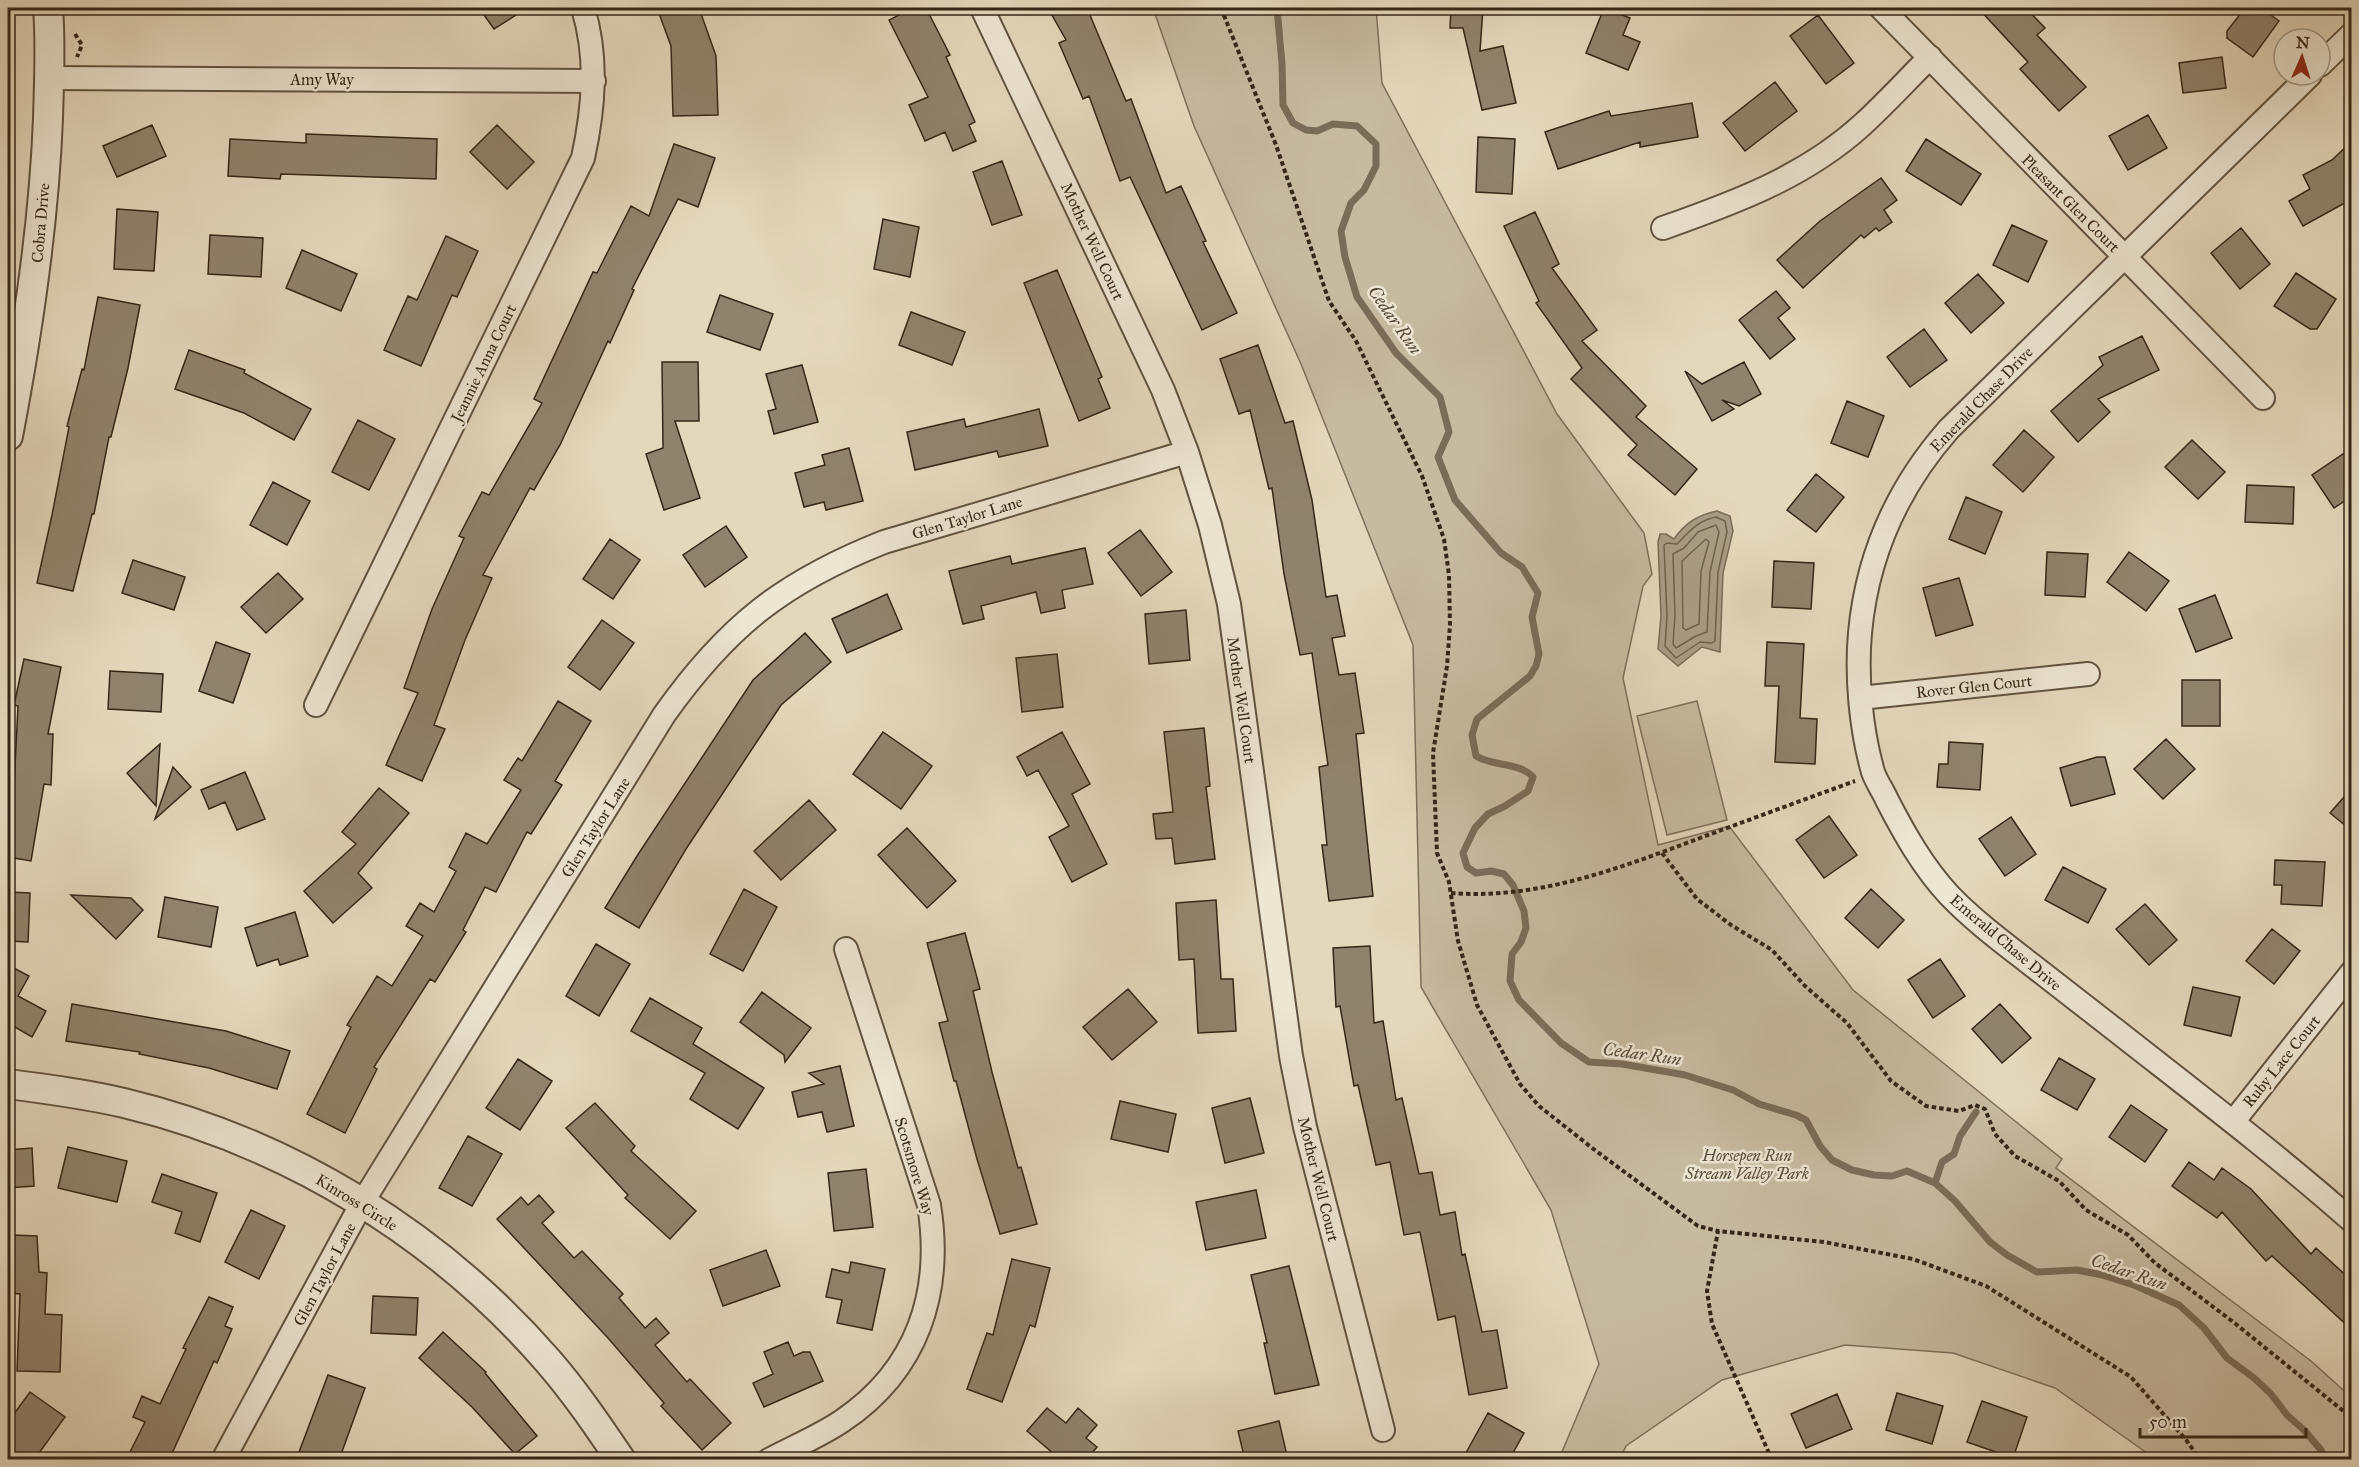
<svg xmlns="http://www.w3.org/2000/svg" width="2359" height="1467" viewBox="0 0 2359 1467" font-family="'IM FELL Great Primer',serif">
  <rect width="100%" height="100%" fill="#e4d8bc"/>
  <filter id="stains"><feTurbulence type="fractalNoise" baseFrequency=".00333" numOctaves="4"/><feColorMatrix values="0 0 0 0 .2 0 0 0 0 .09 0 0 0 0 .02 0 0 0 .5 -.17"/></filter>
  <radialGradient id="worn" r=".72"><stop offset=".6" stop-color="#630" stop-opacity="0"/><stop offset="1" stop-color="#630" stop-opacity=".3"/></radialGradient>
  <path fill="#c6baa0" stroke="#7e705c" stroke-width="1.5" d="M1153,8H1376L1382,83L1557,414L1644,533L1652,574L1643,586L1623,678L1658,845L1729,826L1853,990L2062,1159L2056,1168L2311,1361L2351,1397V1459H2151L2144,1451L2055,1388L1953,1353L1845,1345L1722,1380L1626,1446L1620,1459H1559L1599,1364L1551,1210L1421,987L1413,645L1301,364L1194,126Z
    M1697,701L1727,820L1667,835L1637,716Z"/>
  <path fill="#a89c84" stroke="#7a6d58" stroke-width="1.5" d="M1717,511L1730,516L1733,531L1723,573L1720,652L1702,647L1678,666L1658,649L1661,616L1658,542L1660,534H1666L1674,539C1685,523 1698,515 1717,511Z"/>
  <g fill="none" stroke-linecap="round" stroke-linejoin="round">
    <path stroke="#6e624e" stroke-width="1.5" d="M1716,517L1725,521L1727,532L1718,572L1715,641L1712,643L1700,642L1676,658L1665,646L1667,616L1664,545L1667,543L1677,544C1690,531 1697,521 1716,517Z
      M1716,525L1719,532L1710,572L1707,632L1696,636L1676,648L1673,644L1675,615L1673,554L1684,548L1698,532Z
      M1706,539L1709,542L1701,571L1699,624L1686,630L1683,628L1682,561Z"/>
    <path stroke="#7a6d58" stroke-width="7" d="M1277,8L1282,64L1283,105L1293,123L1306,130L1317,131L1333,124L1357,126L1376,144V166L1364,190L1351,203L1341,231L1345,257L1357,297L1396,353L1440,397L1449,432L1438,457L1455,500L1501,553L1522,567L1538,593L1532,617L1539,654L1536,666L1530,676L1477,719L1472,735L1476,756C1493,767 1520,762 1533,777L1528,791L1505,806L1488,814L1475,828L1463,853L1467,867L1476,873L1491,871L1504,874L1513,885L1524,911L1526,928L1521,942L1512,954L1510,981L1519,1000L1561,1043L1589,1062L1622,1064L1685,1075L1733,1090L1759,1104L1796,1115L1806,1120L1820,1146L1832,1160L1852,1170L1874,1175L1892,1176L1907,1171L1935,1183L1955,1201L1990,1242L2007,1255L2037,1272L2077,1270L2102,1275L2134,1285L2179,1305L2204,1328L2227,1358L2254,1378L2271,1394L2287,1415L2304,1430L2321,1450L2323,1460
      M1935,1183L1942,1162L1954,1154L1960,1136L1976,1112"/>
  </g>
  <path fill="#90836d" stroke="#352717" stroke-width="1.5" d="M479,8H527L494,29Z
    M657,8H699L716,56L718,115L673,116L671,46Z
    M913,8H926L950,55L946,57L975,122L969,125L976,141L953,151L945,132L925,141L909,105L928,97L889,20Z
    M1048,8H1087L1126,101L1131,99L1166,193L1181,186L1206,241L1203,242L1237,313L1202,330L1130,177L1120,181L1089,96L1083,99L1059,43L1066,40Z
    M1451,8H1483L1480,51L1503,46L1516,103L1482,110L1463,28H1450Z
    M1604,8L1630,18L1623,35L1640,42L1628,70L1586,53Z
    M1978,8H2026L2045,28L2037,35L2086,87L2059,111L2020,69L2028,62Z
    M2245,8H2261L2279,21L2253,57L2227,38V31Z
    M1818,15L1854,63L1826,84L1790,36Z
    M2222,57L2226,88L2183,93L2179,63Z
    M1775,82L1797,111L1745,151L1723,123Z
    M1692,103L1698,137L1640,147V142L1558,169L1545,132L1609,111L1611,116Z
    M2148,115L2167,148L2128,170L2109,136Z
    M152,125L166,156L117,177L103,146Z
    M497,125L534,162L507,189L470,152Z
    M306,134L437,139L436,179L281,174L280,179L228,176L230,139L306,143Z
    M1478,137L1515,139L1512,194L1476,192Z
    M1926,139L1981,174L1961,205L1906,171Z
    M2352,141V199L2303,226L2289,201L2310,189L2303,175L2332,160Z
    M674,144L715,158L698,207L678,199L632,289L634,290L610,343L608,341L560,445L534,490L530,488L483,575L492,578L465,640L434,725L445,729L422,781L386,765L418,693L404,688L432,609L464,538L459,536L482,492L489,495L542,403L534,399L593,272L597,273L631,206L649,216Z
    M1002,161L1022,215L992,225L973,172Z
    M1881,178L1897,200L1884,210L1892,222L1879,231L1876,228L1864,238L1861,235L1803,288L1777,260L1820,221Z
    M117,209L158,212L154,271L114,269Z
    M1535,212L1559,264L1552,268L1597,330L1582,341L1646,406L1636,417L1697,469L1675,495L1628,455L1637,445L1571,379L1582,368L1536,303L1539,301L1504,226Z
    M883,219L919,227L910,277L874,269Z
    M2012,225L2047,241L2028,282L1993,265Z
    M2241,228L2270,264L2240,289L2211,253Z
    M210,235L263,238L261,277L208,274Z
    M446,236L478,251L457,297L452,295L421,366L384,350L408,296L417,300Z
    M302,250L357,274L341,311L286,288Z
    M1057,270L1102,377L1098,379L1110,408L1079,421L1024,283Z
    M2296,273L2336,299L2317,329H2310L2274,306Z
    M1978,274L2004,303L1971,333L1945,303Z
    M1776,291L1790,308L1778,318L1795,339L1770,359L1739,320Z
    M720,295L773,314L760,350L707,332Z
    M98,297L140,305L128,368L111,437H109L94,514H92L73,591L37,583L52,515L69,427L67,426L82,369L84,370Z
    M911,312L965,332L952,365L899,345Z
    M1924,329L1947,360L1910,387L1887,357Z
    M2142,336L2159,370L2098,399L2110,412L2078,442L2051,411L2103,365L2099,357Z
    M1258,345L1285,423L1293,421L1312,500L1326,597L1337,595L1345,636L1332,638L1339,675L1355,673L1364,733L1356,734L1373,896L1329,901L1322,845H1327L1319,767L1328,765L1312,653L1300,655L1284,574L1272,488L1269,489L1250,410L1239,414L1220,359Z
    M189,350L245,370L244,373L311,409L294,440L244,413L175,389Z
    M662,362H698L699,421H675L700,498L664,510L646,454L663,448Z
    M1744,362L1761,394L1739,406L1722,400L1734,409L1712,421L1685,371L1702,384Z
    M802,365L818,422L774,434L768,411L776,409L766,374Z
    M1847,401L1884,416L1868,457L1831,443Z
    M1039,409L1048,446L999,457L997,451L915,470L907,432L964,419L966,427Z
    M358,420L395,439L369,490L332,472Z
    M2024,430L2054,457L2023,492L1993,465Z
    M2192,440L2225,472L2198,499L2165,467Z
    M849,448L863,501L826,510L824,502L804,507L795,473L825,465L822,455Z
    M2352,448V496L2334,508L2312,475Z
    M1816,474L1844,497L1816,532L1787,510Z
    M273,482L310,501L287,545L250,525Z
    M2247,485L2294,487L2293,524L2245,522Z
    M1966,497L2002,512L1985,554L1949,539Z
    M726,526L747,557L705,587L683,555Z
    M1140,530L1172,572L1141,596L1108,553Z
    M610,539L640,560L613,599L583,579Z
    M1085,548L1093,584L1062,590L1065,608L1041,613L1036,592L981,606L984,619L963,624L949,571L1010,556L1012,564Z
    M2047,552L2088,554L2085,597L2045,595Z
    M2129,552L2169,581L2146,611L2107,582Z
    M133,560L185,577L174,610L122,593Z
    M1774,561L1814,563L1811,609L1772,607Z
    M278,573L303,599L266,633L241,607Z
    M1959,578L1973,625L1936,636L1923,588Z
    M887,594L902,629L847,653L832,619Z
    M2215,595L2232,638L2196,652L2179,609Z
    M1186,610L1190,660L1149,664L1145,614Z
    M602,620L634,643L600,690L568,667Z
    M805,633L831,662L781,705L686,849L639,928L605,908L637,856L753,680Z
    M216,642L250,654L233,703L199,691Z
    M1767,642L1804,644L1800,718L1817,719L1815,764L1775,762L1779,686H1765Z
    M1057,654L1063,707L1022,712L1016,658Z
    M24,659L61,667L48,734H53L51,785L44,784L31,861L8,857V806L13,807L18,706L14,705Z
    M110,671L163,674L161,712L108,709Z
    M2182,680H2220V726H2182Z
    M558,701L591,721L555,781L562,785L531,834L527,832L496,892L485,887L463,930L466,932L435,982L430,979L374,1067L377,1069L345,1133L307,1114L351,1027L347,1025L377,976L392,986L423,936L406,926L420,903L434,912L456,871L449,867L466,833L487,844L521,790L504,780L518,758L522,761Z
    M1204,728L1210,786L1206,787L1215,859L1175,864L1172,838L1156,839L1153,814L1173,812L1164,732Z
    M883,732L932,766L901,809L853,774Z
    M1062,732L1090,784L1072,794L1107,864L1072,882L1049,837L1069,826L1038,770L1027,776L1017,757Z
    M2166,739L2195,769L2163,799L2134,769Z
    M1949,742L1983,744L1980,790L1937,787L1939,764H1948Z
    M160,744L156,806L127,773Z
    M2097,757H2105L2115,794L2071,806L2060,768Z
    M173,767L191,787L155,819Z
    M245,772L265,819L237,830L225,802L209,809L201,790Z
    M379,788L409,813L358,873L372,888L333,923L304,891L356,844L342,832Z
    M2352,788V831L2330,813Z
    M809,800L836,830L781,880L754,851Z
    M1829,816L1857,855L1824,878L1796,840Z
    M2011,817L2036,854L2005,876L1979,839Z
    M907,828L956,881L927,908L878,855Z
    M2275,860L2325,862L2322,906L2281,904L2282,885H2274Z
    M2063,867L2106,889L2088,923L2045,900Z
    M744,889L777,907L743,971L710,954Z
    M1871,889L1904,920L1878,948L1845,918Z
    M8,892L30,893L28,942L8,941Z
    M71,895L131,898L143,910L116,939Z
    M165,897L218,907L211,947L158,937Z
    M1216,900L1221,979H1233L1236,1031L1198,1033L1194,959L1179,960L1176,903Z
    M2145,904L2177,940L2149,965L2116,929Z
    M295,912L308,956L280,965L278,959L257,966L245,928Z
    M2272,929L2300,951L2274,984L2246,961Z
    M965,933L980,989L973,991L992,1072L1018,1168L1021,1167L1037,1224L1000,1234L977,1159L956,1081H954L939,1023L948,1021L927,943Z
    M596,944L630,964L599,1016L566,996Z
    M1370,946L1374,1023L1383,1021L1396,1100L1402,1098L1419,1174L1432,1172L1440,1215L1455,1212L1462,1255L1465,1254L1482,1332L1497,1330L1507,1388L1469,1395L1455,1316L1438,1320L1420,1232L1404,1235L1390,1162L1376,1165L1358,1085L1354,1086L1340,1006L1336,1007L1333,948Z
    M1940,959L1965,996L1933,1018L1908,980Z
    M8,965L29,976L18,996L46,1011L32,1037L8,1023Z
    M2193,987L2240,997L2231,1036L2184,1025Z
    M1128,989L1157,1022L1112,1060L1083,1027Z
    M762,992L811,1028L785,1062L784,1055L740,1022Z
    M650,998L702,1028L693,1044L764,1088L738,1129L690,1099L705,1073L631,1031Z
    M72,1004L226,1031L290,1051L277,1089L209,1068L139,1054L140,1052L66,1041Z
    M2000,1004L2031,1038L2002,1063L1972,1029Z
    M2059,1058L2095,1079L2077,1110L2041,1090Z
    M518,1059L552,1081L520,1130L486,1108Z
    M840,1066L854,1126L827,1132L822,1112L798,1117L792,1092L824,1084L809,1073Z
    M1250,1098L1264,1153L1225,1163L1212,1108Z
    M1120,1101L1176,1114L1168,1152L1111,1139Z
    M595,1103L635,1146L631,1151L696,1211L670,1239L625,1198L628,1195L566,1128Z
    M2131,1105L2167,1130L2145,1162L2109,1137Z
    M468,1136L502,1154L472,1206L439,1188Z
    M68,1147L127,1161L117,1202L58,1188Z
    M32,1148L34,1186L8,1188V1150Z
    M2189,1162L2214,1180L2222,1168L2251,1189L2311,1254L2316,1248L2352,1281V1330L2272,1256L2266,1261L2222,1212L2217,1218L2172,1186Z
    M866,1169L873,1227L834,1231L828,1173Z
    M162,1174L217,1193L200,1242L175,1233L182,1212L152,1202Z
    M1256,1190L1266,1238L1206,1250L1196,1202Z
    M539,1195L554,1212L542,1223L574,1258L582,1251L623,1294L619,1298L645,1328L656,1318L669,1333L655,1345L687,1382L690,1379L731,1423L702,1450L661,1406L664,1403L608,1338L497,1219L521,1197L528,1205Z
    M251,1210L285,1226L259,1279L225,1262Z
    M12,1235L37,1236L39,1272L47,1273L45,1314L62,1315L60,1372L17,1371L20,1294L10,1293Z
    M766,1250L780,1286L723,1306L710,1270Z
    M1012,1259L1050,1268L1035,1327L1030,1325L1002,1402L967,1389L987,1333L993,1335Z
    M851,1262L885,1269L872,1330L837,1323L842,1300L826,1297L832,1269L849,1273Z
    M1289,1266L1319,1385L1275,1394L1264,1343H1267L1251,1275Z
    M373,1296L418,1298L416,1335L371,1333Z
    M209,1297L233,1307L225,1326L232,1329L217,1363L214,1361L169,1460H126L145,1422L133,1417L142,1396L160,1404L186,1349L183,1348Z
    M443,1332L486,1372L485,1373L537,1436L515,1454L472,1407L419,1358Z
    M788,1342L794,1356L803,1352H810L823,1381L764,1407L753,1383L773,1374L764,1352Z
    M328,1375L365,1388L339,1460H296Z
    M30,1392L65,1417L34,1460H27L8,1446V1422Z
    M1897,1393L1943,1406L1932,1444L1886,1430Z
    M1837,1394L1852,1429L1806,1448L1791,1414Z
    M1982,1401L2027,1417L2013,1458L1967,1442Z
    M1047,1408L1066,1423L1078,1408L1097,1425L1086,1438L1097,1447L1086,1460H1061L1027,1431Z
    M1488,1413L1524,1433L1509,1460H1462Z
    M1279,1421L1288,1460H1245L1238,1431Z"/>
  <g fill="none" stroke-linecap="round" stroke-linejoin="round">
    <g stroke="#615340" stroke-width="26">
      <path id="minor" d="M982,8L1163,390L1187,452L1210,525L1229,604L1291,1056L1305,1127L1383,1430
        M1881,8L2263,398
        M2320,65L2352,34
        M2310,75L1949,429C1898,487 1867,556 1860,633C1856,677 1861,730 1873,772C1876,781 1883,791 1887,800C1904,833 1923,867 1949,895C1973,920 2001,941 2028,962C2058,985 2088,1009 2118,1032C2197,1094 2276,1154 2352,1221
        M49,78L594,81
        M1663,228C1734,203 1805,177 1862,125C1885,104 1907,80 1930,57
        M1860,698L2088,674
        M316,705L583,158C594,107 598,58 583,8
        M2233,1122L2352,972
        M223,1460L362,1203L664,715C727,626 783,582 884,542L1187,452
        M769,1460C793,1447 820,1436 842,1421C918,1370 943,1292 929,1205L846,949"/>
    </g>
    <g stroke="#615340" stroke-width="32">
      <path id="tertiary" d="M8,436C28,331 44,225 48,118C49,81 51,44 48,8
        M8,1084C47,1089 86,1094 124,1103C287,1142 438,1234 548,1361C575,1392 598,1426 621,1460"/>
    </g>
    <path stroke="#352717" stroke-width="4" stroke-dasharray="4.5 3" stroke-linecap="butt" d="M1221,8L1276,145L1329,301L1356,341L1422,476L1444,539L1449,575L1450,625L1447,666L1433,753L1437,853L1449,882L1458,941L1477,1005L1520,1084L1539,1106L1596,1151L1698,1226L1718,1231
      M75,34L82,45L77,57
      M1662,853L1697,899L1731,925L1772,950L1805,986L1847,1023L1891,1081L1926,1106L1959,1111L1975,1105L1985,1109L1995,1134L2015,1156L2059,1181L2086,1210L2128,1235L2155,1263L2232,1321L2352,1418
      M1451,893C1538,900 1620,868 1700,838C1751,819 1803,800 1855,781
      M1772,1460L1712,1324L1707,1291L1718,1231L1824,1242L1913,1259L1986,1286L2131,1377L2187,1441L2200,1460"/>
    <use href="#minor" stroke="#ede6d3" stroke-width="22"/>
    <use href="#tertiary" stroke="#ede6d3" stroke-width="28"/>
  </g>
  <g text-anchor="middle" stroke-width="5" stroke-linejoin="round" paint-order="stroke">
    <g font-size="16" fill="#352717" stroke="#ede6d3">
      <text x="322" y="85">Amy Way</text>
      <text transform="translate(2071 203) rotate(45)" y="6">Pleasant Glen Court</text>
      <text transform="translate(40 223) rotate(-85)" y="6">Cobra Drive</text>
      <text transform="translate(1093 241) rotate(65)" y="6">Mother Well Court</text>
      <text transform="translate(483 363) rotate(-64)" y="6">Jeannie Anna Court</text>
      <text transform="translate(1981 399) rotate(-46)" y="6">Emerald Chase Drive</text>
      <text transform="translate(967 517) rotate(-17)" y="6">Glen Taylor Lane</text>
      <text transform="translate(1974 686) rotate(-6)" y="6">Rover Glen Court</text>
      <text transform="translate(1242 700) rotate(82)" y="6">Mother Well Court</text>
      <text transform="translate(595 827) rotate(-58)" y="6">Glen Taylor Lane</text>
      <text transform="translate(2006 942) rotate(40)" y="6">Emerald Chase Drive</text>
      <text transform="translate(2281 1061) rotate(-51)" y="6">Ruby Lace Court</text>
      <text transform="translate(915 1166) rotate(73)" y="6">Scotsmore Way</text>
      <text transform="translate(1319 1179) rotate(76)" y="6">Mother Well Court</text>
      <text transform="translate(357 1202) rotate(32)" y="6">Kinross Circle</text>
      <text transform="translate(324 1274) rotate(-62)" y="6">Glen Taylor Lane</text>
    </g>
    <g font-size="16" font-style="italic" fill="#594c39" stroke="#ede6d3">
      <text x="1747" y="1161">Horsepen Run<tspan x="1747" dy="18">Stream Valley Park</tspan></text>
    </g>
    <g font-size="18" font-style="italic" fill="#584a38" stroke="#ede6d3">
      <text transform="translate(1395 320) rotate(55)" y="6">Cedar Run</text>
      <text transform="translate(1642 1054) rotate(8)" y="6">Cedar Run</text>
      <text transform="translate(2129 1272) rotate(19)" y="6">Cedar Run</text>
    </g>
  </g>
  <rect width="2359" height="1467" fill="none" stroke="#e4d8bc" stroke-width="30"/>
  <rect x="9" y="9" width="2341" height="1449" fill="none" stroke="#352717" stroke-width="3"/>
  <rect x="15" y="15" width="2329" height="1437" fill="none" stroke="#352717" stroke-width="1.5"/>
  <g transform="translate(2302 57) rotate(3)"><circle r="28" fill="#ede6d3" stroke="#a39a88" stroke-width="1.5"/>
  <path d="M0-4.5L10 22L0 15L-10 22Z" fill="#8f2418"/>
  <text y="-9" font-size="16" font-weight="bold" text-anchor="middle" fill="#352717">N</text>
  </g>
  <path d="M2140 1428v9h166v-9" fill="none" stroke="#352717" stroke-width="3"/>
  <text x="2149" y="1428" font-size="18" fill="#352717" stroke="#ede6d3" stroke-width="4.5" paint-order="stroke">50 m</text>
  <rect width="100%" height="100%" filter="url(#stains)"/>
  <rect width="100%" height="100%" fill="url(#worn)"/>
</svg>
